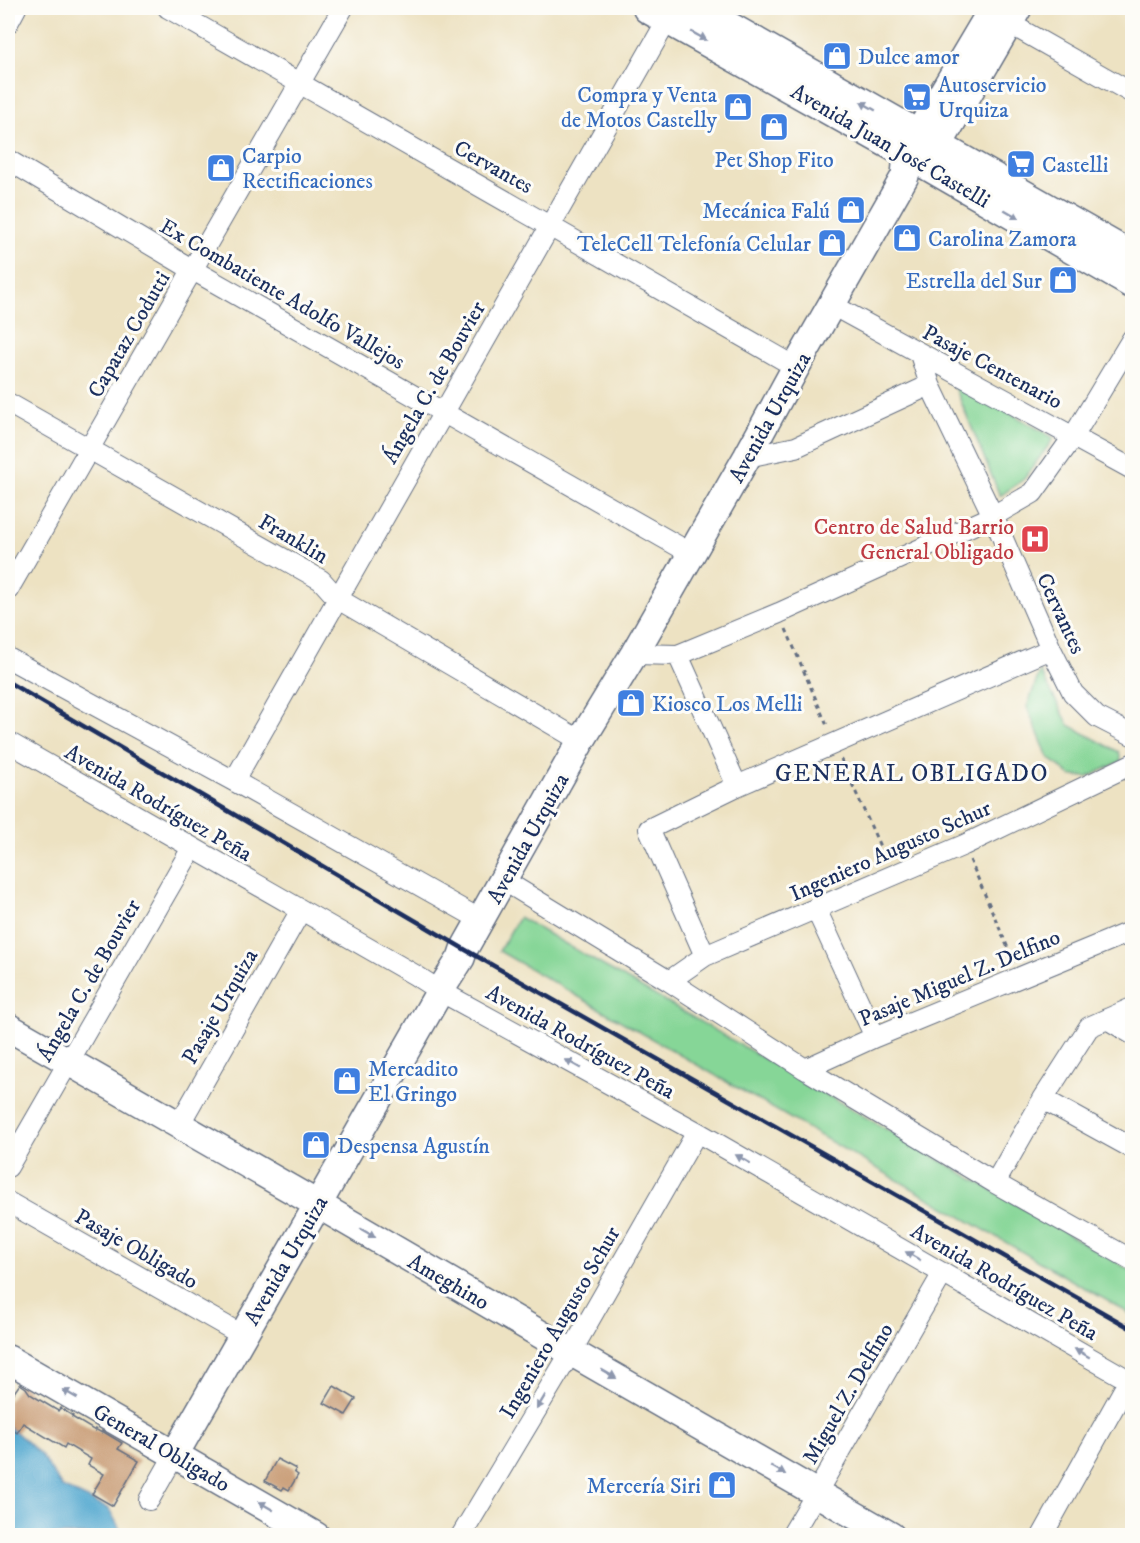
<svg xmlns="http://www.w3.org/2000/svg" width="1140" height="1543" viewBox="0 0 1140 1543" font-family="'IM FELL DW Pica',serif">
  <rect width="100%" height="100%" fill="#fdfcf7"/>
  <filter id="ink" filterUnits="userSpaceOnUse"><feTurbulence type="fractalNoise" baseFrequency=".0167" numOctaves="2"/><feDisplacementMap in="SourceGraphic" scale="12" xChannelSelector="R" yChannelSelector="G"/><feConvolveMatrix kernelMatrix="1 2 1 2 8 2 1 2 1" color-interpolation-filters="sRGB"/></filter>
  <filter id="wash" filterUnits="userSpaceOnUse"><feTurbulence type="fractalNoise" baseFrequency=".008" numOctaves="4" result="noise"/><feDisplacementMap in="SourceGraphic" scale="24" xChannelSelector="R" yChannelSelector="G"/><feGaussianBlur stdDeviation="1.35" result="paint"/><feColorMatrix in="noise" values="0 0 0 0 0 0 0 0 0 0 0 0 0 0 0 0 0 1.4 0 .05"/><feComposite in="paint" operator="in"/></filter>
  <g filter="url(#wash)">
    <rect width="100%" height="100%" fill="#ede2c2"/>
    <path fill="#86d697" stroke="#50827a" stroke-width="1.5" d="M952,380L1054,438L1024,479L1000,496Z
      M1040,671L1069,725L1119,752L1121,761L1088,777L1071,776L1048,757L1027,707Z
      M519,917L1132,1271V1315L499,951Z"/>
    <path fill="#55a9d0" stroke="#386c97" stroke-width="1.5" d="M8,1426L17,1433L41,1455L62,1487L109,1509L123,1535H8Z"/>
    <g id="blocks">
      <path fill="#c99d77" d="M20,1384L26,1388L30,1394L48,1405L58,1411L60,1408L73,1416L72,1417L95,1431V1429L102,1433V1431L122,1443L118,1449L139,1461L113,1506L92,1494L104,1474L88,1465L91,1459L66,1444L64,1448L23,1423L17,1433L8,1426V1401Z
        M334,1386L356,1399L346,1415L324,1403Z
        M277,1459L296,1469L294,1472L298,1475L289,1490L284,1487L282,1490L265,1481Z"/>
    </g>
  </g>
  <g filter="url(#ink)">
    <use href="#blocks" fill-opacity="0" stroke="#646e81" stroke-width="1.5"/>
    <g fill="none" stroke-linecap="round" stroke-linejoin="round">
      <g stroke="#646e81" stroke-width="22">
        <path id="street" d="M168,8L796,367
          M998,17L1132,93
          M8,23L16,8
          M8,160L193,270L692,554
          M832,305L1132,469
          M920,354L930,385L993,516L1051,649L1073,693L1097,717L1132,735
          M8,403L321,580L338,599L581,741
          M747,457L796,447L930,385
          M8,590L343,8
          M634,654L678,655L779,613L993,516L1033,493L1073,437L1132,339
          M678,655L737,786
          M8,658L234,781L481,920
          M8,742L415,975L440,991L697,1132L1132,1382
          M234,781L673,10
          M503,880L669,981L805,1069L995,1183L1132,1260
          M816,909L875,1037
          M705,956L649,829L737,786L1051,649
          M669,981L705,956L964,845L1132,764
          M1107,1019L1132,1034
          M805,1069L875,1037L1132,931
          M1043,1099L1132,1148
          M179,1125L301,910
          M8,1167L192,848
          M995,1183L1043,1099L1089,1027L1132,1008
          M8,1202L242,1335
          M149,1500L175,1454
          M461,1536L571,1352L697,1132
          M791,1536L817,1492L943,1273
          M1042,1536L1129,1380"/>
      </g>
      <g stroke="#646e81" stroke-width="30">
        <path id="secondary" d="M926,162L938,146L1018,8
          M8,1027L317,1204L571,1352L891,1536
          M8,1359L316,1536
          M175,1454L440,991L461,958L464,949L581,741L634,654L747,457L796,367L905,176L907,153L993,8"/>
      </g>
      <g stroke="#646e81" stroke-width="33">
        <path id="primary" d="M648,8L907,153L1132,283
          M695,8L1132,257"/>
      </g>
      <path stroke="#646e81" stroke-width="3" stroke-dasharray="4.5 4.5" stroke-linecap="butt" d="M786,629L828,728
        M841,759L886,860
        M970,860L1014,962"/>
      <use href="#street" stroke="#fff" stroke-width="20"/>
      <use href="#secondary" stroke="#fff" stroke-width="27"/>
      <use href="#primary" stroke="#fff" stroke-width="30"/>
      <path stroke="#1b2f5e" stroke-width="4.5" d="M8,682L464,949L1132,1329"/>
    </g>
    <defs><path id="oneway-solid" d="M-6-.8H1V-3.2L6.5 0L1 3.2V.8H-6Z" transform="scale(1.5)"/></defs>
    <g fill="#8d97ae">
      <use href="#oneway-solid" transform="translate(699 36) rotate(29)"/>
      <use href="#oneway-solid" transform="translate(868 106) rotate(-150)"/>
      <use href="#oneway-solid" transform="translate(1012 214) rotate(30)"/>
      <use href="#oneway-solid" transform="translate(573 1064) rotate(-151)"/>
      <use href="#oneway-solid" transform="translate(743 1159) rotate(-150)"/>
      <use href="#oneway-solid" transform="translate(368 1233) rotate(30)"/>
      <use href="#oneway-solid" transform="translate(913 1256) rotate(-150)"/>
      <use href="#oneway-solid" transform="translate(1082 1353) rotate(-150)"/>
      <use href="#oneway-solid" transform="translate(609 1374) rotate(30)"/>
      <use href="#oneway-solid" transform="translate(70 1394) rotate(-150)"/>
      <use href="#oneway-solid" transform="translate(541 1402) rotate(121)"/>
      <use href="#oneway-solid" transform="translate(778 1470) rotate(30)"/>
      <use href="#oneway-solid" transform="translate(266 1506) rotate(-150)"/>
    </g>
  </g>
  <defs>
    <g id="shop-square" transform="scale(1.5)"><rect x="-9" y="-9" width="18" height="18" rx="4" fill="#3f7fe0" stroke="#fdfcf7"/><path d="M-5-2.5h2.3a2.7 3.5 0 0 1 5.4 0H5L5.5 6h-11ZM-1.5-2.5h3a1.5 2.3 0 0 0-3 0Z" fill="#fff"/></g>
    <g id="supermarket-square" transform="scale(1.5)"><rect x="-9" y="-9" width="18" height="18" rx="4" fill="#3f7fe0" stroke="#fdfcf7"/><path d="M-6-5.5h2.5l.6 2H6L4.5 2H-2.5L-4.4-4H-6ZM-1.5 3.2a1.3 1.3 0 1 0 .1 0ZM3 3.2a1.3 1.3 0 1 0 .1 0Z" fill="#fff"/></g>
    <g id="hospital-square" transform="scale(1.5)"><rect x="-9" y="-9" width="18" height="18" rx="4" fill="#e0444e" stroke="#fdfcf7"/><path d="M-5-5h3v3.5h4V-5h3V5h-3V1.5h-4V5h-3Z" fill="#fff"/></g>
  </defs>
  <g fill-rule="evenodd">
    <use href="#shop-square" x="837" y="56"/>
    <use href="#supermarket-square" x="917" y="97"/>
    <use href="#shop-square" x="738" y="107"/>
    <use href="#shop-square" x="774" y="127"/>
    <use href="#supermarket-square" x="1021" y="164"/>
    <use href="#shop-square" x="221" y="168"/>
    <use href="#shop-square" x="851" y="210"/>
    <use href="#shop-square" x="907" y="238"/>
    <use href="#shop-square" x="832" y="243"/>
    <use href="#shop-square" x="1063" y="280"/>
    <use href="#hospital-square" x="1035" y="539"/>
    <use href="#shop-square" x="631" y="703"/>
    <use href="#shop-square" x="347" y="1081"/>
    <use href="#shop-square" x="316" y="1145"/>
    <use href="#shop-square" x="722" y="1485"/>
  </g>
  <g text-anchor="middle" stroke-width="6" stroke-linejoin="round" paint-order="stroke">
    <g font-size="22" fill="#366cbe" stroke="#fdfcf7" text-anchor="start">
      <text x="858" y="64">Dulce amor</text>
      <text x="938" y="92">Autoservicio<tspan x="938" dy="25">Urquiza</tspan></text>
      <text x="717" y="102" text-anchor="end">Compra y Venta<tspan x="717" dy="25">de Motos Castelly</tspan></text>
      <text x="242" y="163">Carpio<tspan x="242" dy="25">Rectificaciones</tspan></text>
      <text x="774" y="167" text-anchor="middle">Pet Shop Fito</text>
      <text x="1042" y="172">Castelli</text>
      <text x="830" y="218" text-anchor="end">Mecánica Falú</text>
      <text x="928" y="246">Carolina Zamora</text>
      <text x="811" y="251" text-anchor="end">TeleCell Telefonía Celular</text>
      <text x="1042" y="288" text-anchor="end">Estrella del Sur</text>
      <text x="652" y="711">Kiosco Los Melli</text>
      <text x="368" y="1076">Mercadito<tspan x="368" dy="25">El Gringo</tspan></text>
      <text x="337" y="1153">Despensa Agustín</text>
      <text x="701" y="1493" text-anchor="end">Mercería Siri</text>
    </g>
    <g font-size="22" fill="#1b2f5e" stroke="#fdfcf7">
      <text transform="translate(891 145) rotate(30)" y="8">Avenida Juan José Castelli</text>
      <text transform="translate(494 166) rotate(29)" y="8">Cervantes</text>
      <text transform="translate(283 293) rotate(30)" y="8">Ex Combatiente Adolfo Vallejos</text>
      <text transform="translate(128 334) rotate(-60)" y="8">Capataz Codutti</text>
      <text transform="translate(993 366) rotate(28)" y="8">Pasaje Centenario</text>
      <text transform="translate(433 382) rotate(-60)" y="8">Ángela C. de Bouvier</text>
      <text transform="translate(769 417) rotate(-61)" y="8">Avenida Urquiza</text>
      <text transform="translate(294 538) rotate(30)" y="8">Franklin</text>
      <text transform="translate(1062 613) rotate(65)" y="8">Cervantes</text>
      <text transform="translate(159 802) rotate(30)" y="8">Avenida Rodríguez Peña</text>
      <text transform="translate(527 838) rotate(-61)" y="8">Avenida Urquiza</text>
      <text transform="translate(890 850) rotate(-24)" y="8">Ingeniero Augusto Schur</text>
      <text transform="translate(959 977) rotate(-23)" y="8">Pasaje Miguel Z. Delfino</text>
      <text transform="translate(88 980) rotate(-60)" y="8">Ángela C. de Bouvier</text>
      <text transform="translate(219 1006) rotate(-60)" y="8">Pasaje Urquiza</text>
      <text transform="translate(581 1041) rotate(29)" y="8">Avenida Rodríguez Peña</text>
      <text transform="translate(137 1248) rotate(30)" y="8">Pasaje Obligado</text>
      <text transform="translate(285 1260) rotate(-60)" y="8">Avenida Urquiza</text>
      <text transform="translate(449 1281) rotate(30)" y="8">Ameghino</text>
      <text transform="translate(1005 1281) rotate(30)" y="8">Avenida Rodríguez Peña</text>
      <text transform="translate(559 1322) rotate(-60)" y="8">Ingeniero Augusto Schur</text>
      <text transform="translate(847 1393) rotate(-60)" y="8">Miguel Z. Delfino</text>
      <text transform="translate(162 1447) rotate(30)" y="8">General Obligado</text>
    </g>
    <g font-size="22" fill="#be3a42" stroke="#fdfcf7" text-anchor="end">
      <text x="1014" y="534">Centro de Salud Barrio<tspan x="1014" dy="25">General Obligado</tspan></text>
    </g>
    <g font-size="24" letter-spacing="1.5" fill="#1b2f5e" stroke="#fdfcf7">
      <text x="912" y="781">GENERAL OBLIGADO</text>
    </g>
  </g>
  <rect width="1140" height="1543" fill="none" stroke="#fdfcf7" stroke-width="30"/>
</svg>
